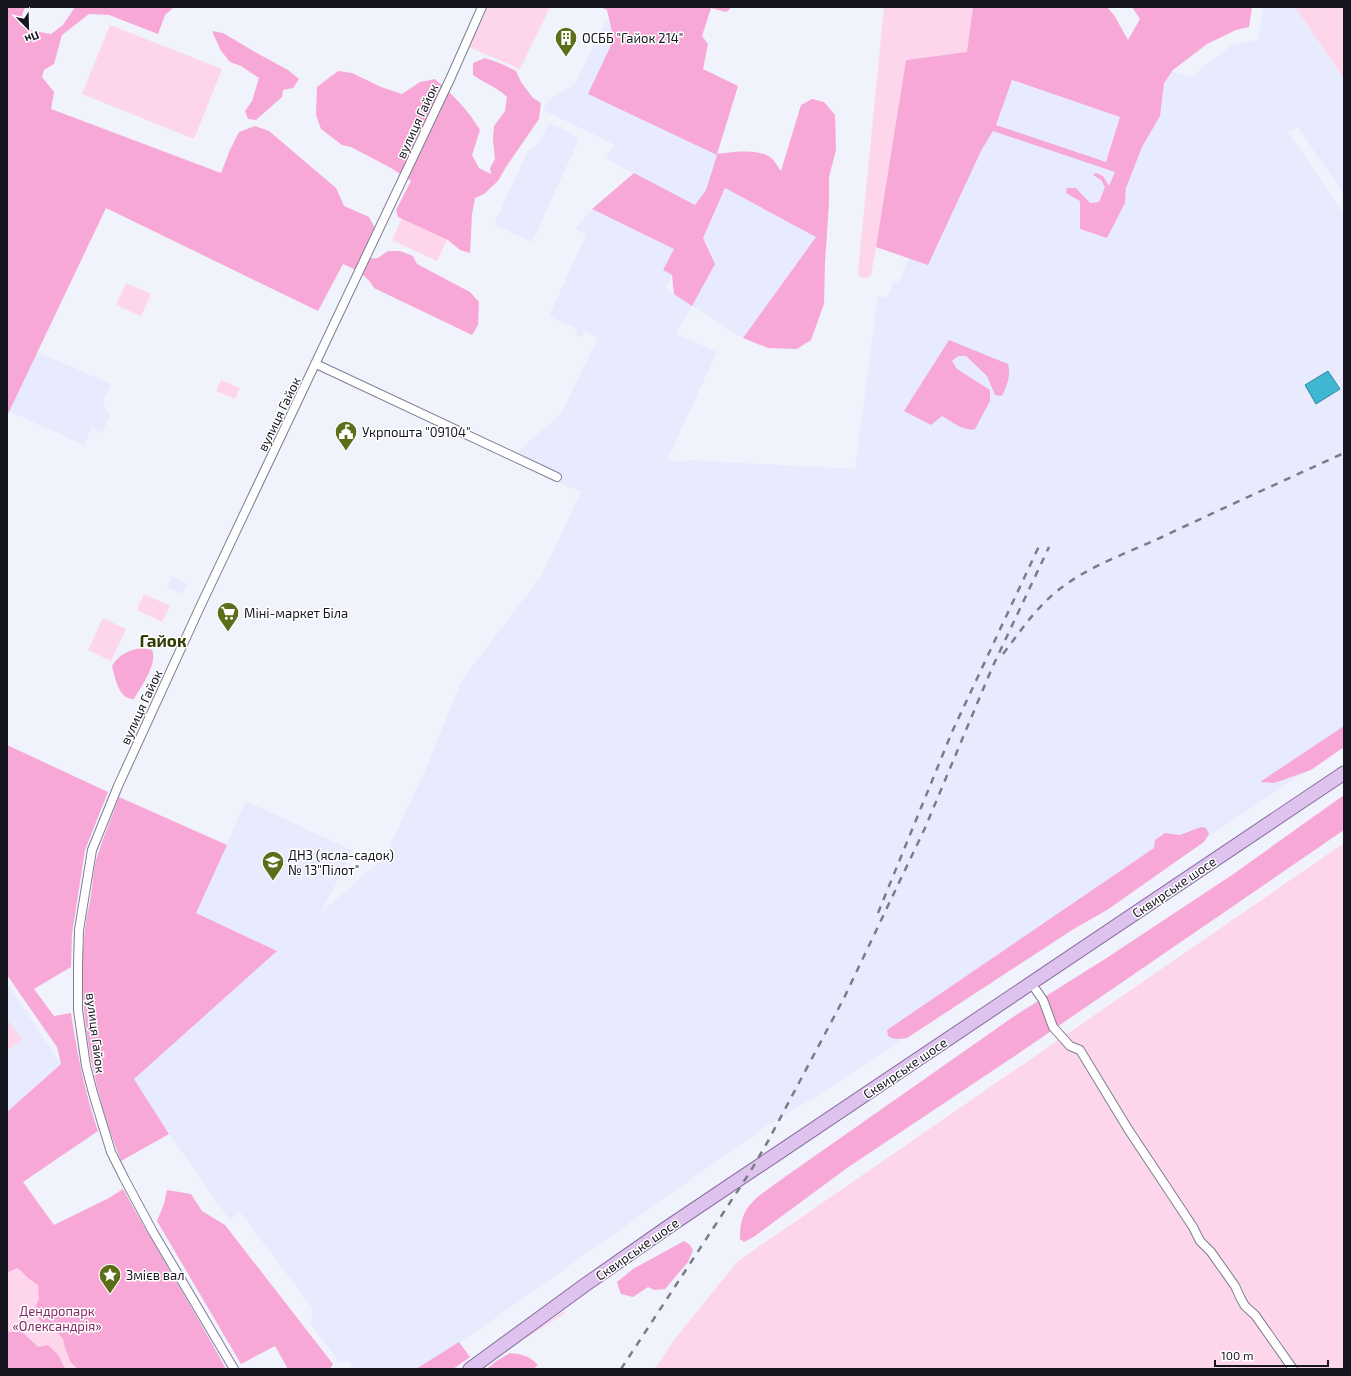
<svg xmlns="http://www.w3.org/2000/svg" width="1351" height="1376" viewBox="0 0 1351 1376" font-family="'Exo 2',sans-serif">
  <rect width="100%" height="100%" fill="#f0f2fc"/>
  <path fill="#e8eafe" d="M1263,7H1295L1344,79V195L1298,127L1288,132L1344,214V746L835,1085L768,1125L474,1333L416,1369H354L349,1361L339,1362L311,1324L313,1309L240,1212L229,1219L169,1134L134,1079L276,951L196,913L246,801L353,851L320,914L385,856L426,769L462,680L542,575L581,492L509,459L561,414L598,338L584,331L582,337L575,334L577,329L549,316L586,235L576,229L592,209L674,249L663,270L672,275L666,288L692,306L703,238L725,188L817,237L743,338L692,306L676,334L717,352L667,460L685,462L686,460L855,469L878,296L887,298L894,281L899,283L909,258L928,265L981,151L996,125L1012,80L1120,117L1139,62L1191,77L1233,44L1258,40Z
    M606,21L738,86L706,190L698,207L606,159L614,144L543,110L547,101L575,84Z
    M549,123L566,130L579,139L532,242L494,224L529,149L539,144Z
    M34,351L111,384L103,403L110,416L102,433L92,427L84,445L7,410V364Z
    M172,577L188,584L183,594L167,587Z
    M7,983L61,1064L7,1112Z"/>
  <path fill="#fdd6ec" d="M488,7H550L520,69L469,47Z
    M884,7H973L968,52L906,60L876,247L871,275L867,278L860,277L858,272Z
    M1295,7H1344V79Z
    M110,25L222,69L194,139L82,94Z
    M405,212L450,234L437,261L392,240Z
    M126,283L151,294L141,316L116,305Z
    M221,380L240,388L235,399L216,391Z
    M144,594L170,606L162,622L137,610Z
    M103,618L126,629L111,661L88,650Z
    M1344,843V1369H655L674,1340L738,1261Z
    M7,1019L22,1040L8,1050L7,1048Z
    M7,1186L168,1369H7Z
    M566,1310L564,1314L528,1337H525Z"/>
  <path fill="#f7a8d7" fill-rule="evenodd" d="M7,7H25L19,24L34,31L51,34L63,25L75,7H173V8L165,15L158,34L109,15L89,14L62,35L54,64L44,70L42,77L54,92L51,109L221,173L230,150L239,132L255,126L269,131L336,188L344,206L369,217L377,232L364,259L378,258L388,251H400L413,256L417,264L470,292L479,302L478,325L472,335L374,288C368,276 355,269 343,264L318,311L106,208L7,416Z
    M601,7H732L726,12L711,8L702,36L708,44L703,69L738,86L717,154C732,152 758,148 771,158C775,161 778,167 781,171L801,105L812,99L824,102L835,115L836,150L829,177V203L825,263L824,304L811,340L797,349L768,348L743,338L816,237L725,188L703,238L715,264L692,306L674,294L672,275L663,270L674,249L592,209L634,173L695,205L706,190L717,155L588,94L614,39L607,10Z
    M973,7H1107L1114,15L1128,40L1140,19L1132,7H1252L1249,27L1236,30L1207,44L1173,70L1164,83L1160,116L1142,147L1126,188L1125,203L1107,238L1080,229V201L1066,193L1067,188H1076L1090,203L1099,202L1105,187L1101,180L1093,175L1096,173L1103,176L1109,186L1115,172L993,131L981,151L928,265L876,247L906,60L967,52ZM1012,80L1120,117L1106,162L996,125Z
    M212,31L223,33L255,52L288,70L299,79L293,88L283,90L282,97L256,120L248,119L245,111L252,101L259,78L241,66L230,62L221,51Z
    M485,58L502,64L516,71L521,82L533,98L541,103L539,119L506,167L498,181L484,194L475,198L472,214L470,253L460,250L448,240L398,217L396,210L411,181L391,168L351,147L342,145L321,129L316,115L317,87L338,71L352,73L381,87L402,94L420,82L435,79C453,95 468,110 480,130L472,155L479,168L491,174L490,168L495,159L493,139L494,126L505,111L507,97C497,87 484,83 473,75V63Z
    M949,340L1008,364C1011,376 1007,385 1002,396L995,395L987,376L966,356H958L952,361L957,369L990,390V401L975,429C964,432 951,421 942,416L931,425L904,411Z
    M142,648L152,650C158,663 141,687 134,699C119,700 115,678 112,666C119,654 129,650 142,648Z
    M1344,726V747L1311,770L1274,783L1260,782Z
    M7,745L108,792L85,850L72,934L71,967L34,989L54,1016L71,1013C77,1053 85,1093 98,1131L23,1182L54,1225L109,1198L123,1189C156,1249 193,1308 226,1369H78L71,1363L65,1348L63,1339L54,1328L42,1323L33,1312L39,1299L38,1285L28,1278L18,1268L8,1272L7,1275V1112L61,1064L57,1047L7,975Z
    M1344,795V830L1019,1053L847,1168L755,1236L744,1242L740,1239C739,1205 758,1197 782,1179L1013,1017L1105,959L1232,875Z
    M119,797L227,845L196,913L277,951L134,1079L169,1134L121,1161C92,1088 76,1007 85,929C86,918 89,907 91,896C93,883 93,869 97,857C103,837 112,817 119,797Z
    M1201,827L1206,828L1209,834L1204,842L1191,851L1107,910L1072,930L907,1038C900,1039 894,1040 888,1036L887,1030L1154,848L1155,840L1165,833L1180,835Z
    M167,1190L191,1194L202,1211L225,1225L333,1364L330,1369H288L275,1346L241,1364L157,1221L164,1204Z
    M684,1241L690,1245L693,1250L688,1262L665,1289L654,1290L648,1287L633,1297L621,1294L617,1282L633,1269Z
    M7,1332H22L38,1347L48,1345L59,1356L65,1369H7Z
    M459,1342L470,1357L453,1369H416Z
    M510,1353C521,1354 530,1356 538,1365L533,1369H487L495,1362Z"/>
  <path fill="#40b7d2" stroke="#33879c" d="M1328,371L1340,389L1316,404L1305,385Z"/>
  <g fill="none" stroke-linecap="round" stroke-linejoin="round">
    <g stroke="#7b7e95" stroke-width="10">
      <path id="minor" d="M316,364L557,477
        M1031,983L1043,1000L1053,1027L1070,1046L1080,1050L1128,1129L1193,1227L1200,1241L1211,1252L1235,1286L1241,1299L1245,1306L1255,1315L1293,1369
        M234,1369L153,1232L124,1178L111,1152L93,1093L86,1066L78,1010V965L79,930L92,850L118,786L200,607L451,77L482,7"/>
    </g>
    <g stroke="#896c9e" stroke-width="15">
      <path id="primary" d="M470,1369L585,1285L668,1227L1344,773"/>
    </g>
    <use href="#minor" stroke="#fff" stroke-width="8"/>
    <use href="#primary" stroke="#ddc3ee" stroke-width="13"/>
    <path stroke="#7b7d86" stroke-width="2.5" stroke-dasharray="7 7" stroke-linecap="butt" d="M1003,654C1020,632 1034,610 1056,592C1086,567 1125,554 1160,538C1221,509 1283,481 1344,453
      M878,913L952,732L1040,544
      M621,1369L750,1172L767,1143L844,998L925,828L992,668L1049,547"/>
  </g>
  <defs>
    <g id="building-pin" transform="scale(1.15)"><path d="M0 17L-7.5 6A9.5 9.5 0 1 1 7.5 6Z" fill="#5d6e1b" stroke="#fff"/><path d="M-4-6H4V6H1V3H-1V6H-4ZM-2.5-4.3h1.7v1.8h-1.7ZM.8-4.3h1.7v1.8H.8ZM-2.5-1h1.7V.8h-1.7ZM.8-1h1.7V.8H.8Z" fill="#fff"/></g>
    <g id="civic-pin" transform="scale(1.15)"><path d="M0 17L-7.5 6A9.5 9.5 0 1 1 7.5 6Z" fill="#5d6e1b" stroke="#fff"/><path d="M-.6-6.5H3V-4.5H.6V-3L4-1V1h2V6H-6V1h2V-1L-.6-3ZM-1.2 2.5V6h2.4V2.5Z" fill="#fff"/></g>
    <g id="supermarket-pin" transform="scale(1.15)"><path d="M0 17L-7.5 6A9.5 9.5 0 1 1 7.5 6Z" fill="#5d6e1b" stroke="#fff"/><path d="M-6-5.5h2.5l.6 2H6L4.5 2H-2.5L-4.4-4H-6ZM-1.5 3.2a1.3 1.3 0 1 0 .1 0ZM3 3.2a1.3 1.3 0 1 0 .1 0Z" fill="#fff"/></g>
    <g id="school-pin" transform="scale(1.15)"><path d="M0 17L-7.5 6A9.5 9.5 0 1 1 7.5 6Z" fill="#5d6e1b" stroke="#fff"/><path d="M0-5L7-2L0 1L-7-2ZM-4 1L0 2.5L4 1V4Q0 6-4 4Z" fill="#fff"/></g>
    <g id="sight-pin" transform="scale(1.15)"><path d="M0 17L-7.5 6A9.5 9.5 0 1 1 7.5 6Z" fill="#5d6e1b" stroke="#fff"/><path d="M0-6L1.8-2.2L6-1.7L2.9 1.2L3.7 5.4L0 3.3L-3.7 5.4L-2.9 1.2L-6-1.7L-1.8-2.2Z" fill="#fff"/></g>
  </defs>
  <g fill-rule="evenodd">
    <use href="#building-pin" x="566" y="38"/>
    <use href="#civic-pin" x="346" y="432"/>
    <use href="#supermarket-pin" x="228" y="613"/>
    <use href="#school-pin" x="273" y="862"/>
    <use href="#sight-pin" x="110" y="1275"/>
  </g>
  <g text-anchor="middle" stroke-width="3" stroke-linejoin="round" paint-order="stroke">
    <g font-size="13" fill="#15161f" stroke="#fff" text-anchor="start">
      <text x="582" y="43">ОСББ "Гайок 214"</text>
      <text x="362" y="437">Укрпошта "09104"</text>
      <text x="244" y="618">Міні-маркет Біла</text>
      <text x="288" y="860">ДНЗ (ясла-садок)<tspan x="288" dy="15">№ 13"Пілот"</tspan></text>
      <text x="126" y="1280">Змієв вал</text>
    </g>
    <g font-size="13" fill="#15161f" stroke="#fff">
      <text transform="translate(417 121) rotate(-65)" y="5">вулиця Гайок</text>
      <text transform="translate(279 414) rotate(-64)" y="5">вулиця Гайок</text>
      <text transform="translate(141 707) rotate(-65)" y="5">вулиця Гайок</text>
      <text transform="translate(1174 887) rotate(-34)" y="5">Сквирське шосе</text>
      <text transform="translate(96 1033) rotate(83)" y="5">вулиця Гайок</text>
      <text transform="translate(905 1068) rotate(-34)" y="5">Сквирське шосе</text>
      <text transform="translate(637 1249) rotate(-35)" y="5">Сквирське шосе</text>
    </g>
    <g font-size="13" fill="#842a66" stroke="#fff">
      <text x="57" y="1316">Дендропарк<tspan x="57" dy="15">«Олександрія»</tspan></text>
    </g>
    <g font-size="17" font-weight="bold" fill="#313c00" stroke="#fff">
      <text x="163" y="647">Гайок</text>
    </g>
  </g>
  <rect width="1351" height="1376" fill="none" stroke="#15161f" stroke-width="16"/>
  <g transform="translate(28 28) rotate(157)" stroke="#ffffff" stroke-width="3" paint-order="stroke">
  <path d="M0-3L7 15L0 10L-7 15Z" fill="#15161f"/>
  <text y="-6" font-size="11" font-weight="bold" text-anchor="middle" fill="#15161f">Пн</text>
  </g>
  <path d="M1215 1360v6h113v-6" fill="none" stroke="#15161f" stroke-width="2"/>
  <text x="1221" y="1360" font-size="12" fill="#15161f" stroke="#ffffff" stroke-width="3" paint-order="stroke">100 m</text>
</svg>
